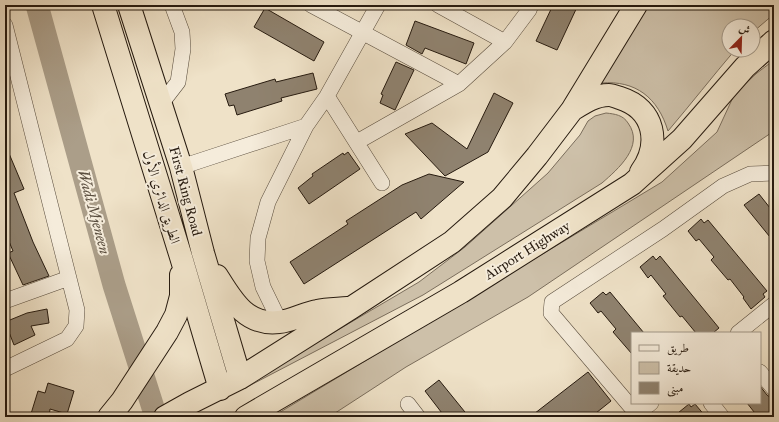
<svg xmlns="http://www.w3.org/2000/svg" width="779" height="422" viewBox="0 0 779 422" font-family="'IM FELL Great Primer',Amiri,serif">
  <rect width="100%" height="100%" fill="#efe2c8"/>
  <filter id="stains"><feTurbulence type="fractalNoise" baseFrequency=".005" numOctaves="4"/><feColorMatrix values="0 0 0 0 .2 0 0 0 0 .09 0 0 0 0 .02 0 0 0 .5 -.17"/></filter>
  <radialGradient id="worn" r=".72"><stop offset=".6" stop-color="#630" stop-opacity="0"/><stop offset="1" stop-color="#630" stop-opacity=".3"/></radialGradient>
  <path fill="#cdc0a9" stroke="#7a6d5c" d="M647,5H774V14L753,32V26H729V50H735C712,77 691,104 668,131C658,98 636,80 601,83Z
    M774,60V131L528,297L406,367L329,417H272L662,182L717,132L735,93L757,73Z
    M606,113C615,114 623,115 628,123C645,146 618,169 602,183L423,295L245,388L226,396L419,282L465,247L548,173L580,135L588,121L595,116Z"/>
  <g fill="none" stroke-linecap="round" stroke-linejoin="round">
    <path stroke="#ab9e89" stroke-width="23" d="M37,5L114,285L156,417"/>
  </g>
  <path fill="#8f826f" stroke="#261a0f" d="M553,5H578L557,50L536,41Z
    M265,8L324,42L314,61L254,27Z
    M415,21L474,43L466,64L425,48L422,54L406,45Z
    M396,62L414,70L395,110L380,103L383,95L381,94Z
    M313,73L317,89L281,98L282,101L237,115L234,105L229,106L225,94L275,79L276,82Z
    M494,93L513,103L488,152L445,176L405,134L432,123L467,149Z
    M5,144L24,189L14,193L33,242L49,276L23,285L8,253L13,251L5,232Z
    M348,152L360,169L309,204L298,188L313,176L312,174L343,153L344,155Z
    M429,174L464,182L421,219L416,212L304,284L290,262L348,224L346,221L402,185Z
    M759,194L774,213V242L744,205Z
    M701,219L704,223L708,220L767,291L763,294L765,297L751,309L743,298L744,297L730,279L728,280L711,260L714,257L699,239L696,241L688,231Z
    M653,256L656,260L660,256L719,328L713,333H696L682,316L680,317L663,296L666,294L651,275L648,278L640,267Z
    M603,292L606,295L610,292L644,333H632V354L613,332L616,329L601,311L598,313L590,303Z
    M47,309L49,323L31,326L35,335L14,345L5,322L27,313Z
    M588,372L611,401L591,417H530Z
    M439,380L469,417H445L425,391Z
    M48,383L74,391L67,414L50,409L49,417H30L38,391L45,393Z
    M760,386L767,395L774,400V417H758L747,403H760Z
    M689,404L691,407L695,404L706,417H673Z"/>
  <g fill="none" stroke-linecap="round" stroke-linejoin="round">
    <g stroke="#584c3d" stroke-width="16">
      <path id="street" d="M311,5L459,84
        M438,5L505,42L529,10L531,5
        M5,25L77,310L76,326L67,339L5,369
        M327,96L382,183
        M161,104L178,82L183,49L182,32L172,5
        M357,142L459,84L505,42
        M181,167L306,126
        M5,301L69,278
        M280,322L263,287L257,261L258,238L268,202L306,126L327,96L378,5
        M738,333L774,304
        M760,372L774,389
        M711,403L722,417
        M408,404L418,417
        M637,414L551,313L552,302L663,229L723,186L750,174L774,173
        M633,417L651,403"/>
    </g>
    <g stroke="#261a0f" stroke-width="24">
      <path id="highway" d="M103,5L181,257L220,389
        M129,5L181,167L203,253L240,378
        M572,110C583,103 595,95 609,95C612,95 617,97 620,98C655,109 661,144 641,172
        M217,276C232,300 246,326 279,322C292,321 305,313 317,311C327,309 338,309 348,308
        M109,417L122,401L167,332L176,315L181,296V275
        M165,417L190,403L240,378L351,308L452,242L502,198L537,156L572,110L636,5
        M246,417L461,292L632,184L682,139L745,67L774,41"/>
    </g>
    <use href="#street" stroke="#f5ecdb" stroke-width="15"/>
    <use href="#highway" stroke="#efe2c8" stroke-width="22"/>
  </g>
  <g text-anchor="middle" stroke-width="4" stroke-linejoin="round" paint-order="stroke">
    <g font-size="14" fill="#261a0f" stroke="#f5ecdb">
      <text transform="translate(186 191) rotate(75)" y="5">First Ring Road</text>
      <text transform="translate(162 197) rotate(73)" y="5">الطريق الدائري الأول</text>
      <text transform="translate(527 250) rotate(-32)" y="5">Airport Highway</text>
    </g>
    <g font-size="15" font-style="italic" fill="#5b4f40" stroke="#f5ecdb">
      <text transform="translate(94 212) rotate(75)" y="5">Wadi Mjeneen</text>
    </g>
  </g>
  <rect width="779" height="422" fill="none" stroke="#efe2c8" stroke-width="20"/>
  <rect x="6" y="6" width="767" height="410" fill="none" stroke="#261a0f" stroke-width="2"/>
  <rect x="10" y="10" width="759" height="402" fill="none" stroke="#261a0f"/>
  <rect x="631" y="332" width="130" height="72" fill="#f5ecdb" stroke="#a29889"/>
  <rect x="639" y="345" width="20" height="6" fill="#f5ecdb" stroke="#a29889"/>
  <text x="667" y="352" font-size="12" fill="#261a0f">طريق</text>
  <rect x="639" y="362" width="20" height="12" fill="#cdc0a9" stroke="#a29889"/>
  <text x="667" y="372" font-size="12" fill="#261a0f">حديقة</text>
  <rect x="639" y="382" width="20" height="12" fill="#8f826f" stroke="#a29889"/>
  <text x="667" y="392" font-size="12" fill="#261a0f">مبنى</text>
  <g transform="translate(741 38) rotate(23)"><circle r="19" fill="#f5ecdb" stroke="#a29889"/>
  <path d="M0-3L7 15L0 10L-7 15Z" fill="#8f2418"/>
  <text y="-6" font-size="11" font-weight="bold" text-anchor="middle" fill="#261a0f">ش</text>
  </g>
  <rect width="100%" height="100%" filter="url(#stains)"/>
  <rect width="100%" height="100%" fill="url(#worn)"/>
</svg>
